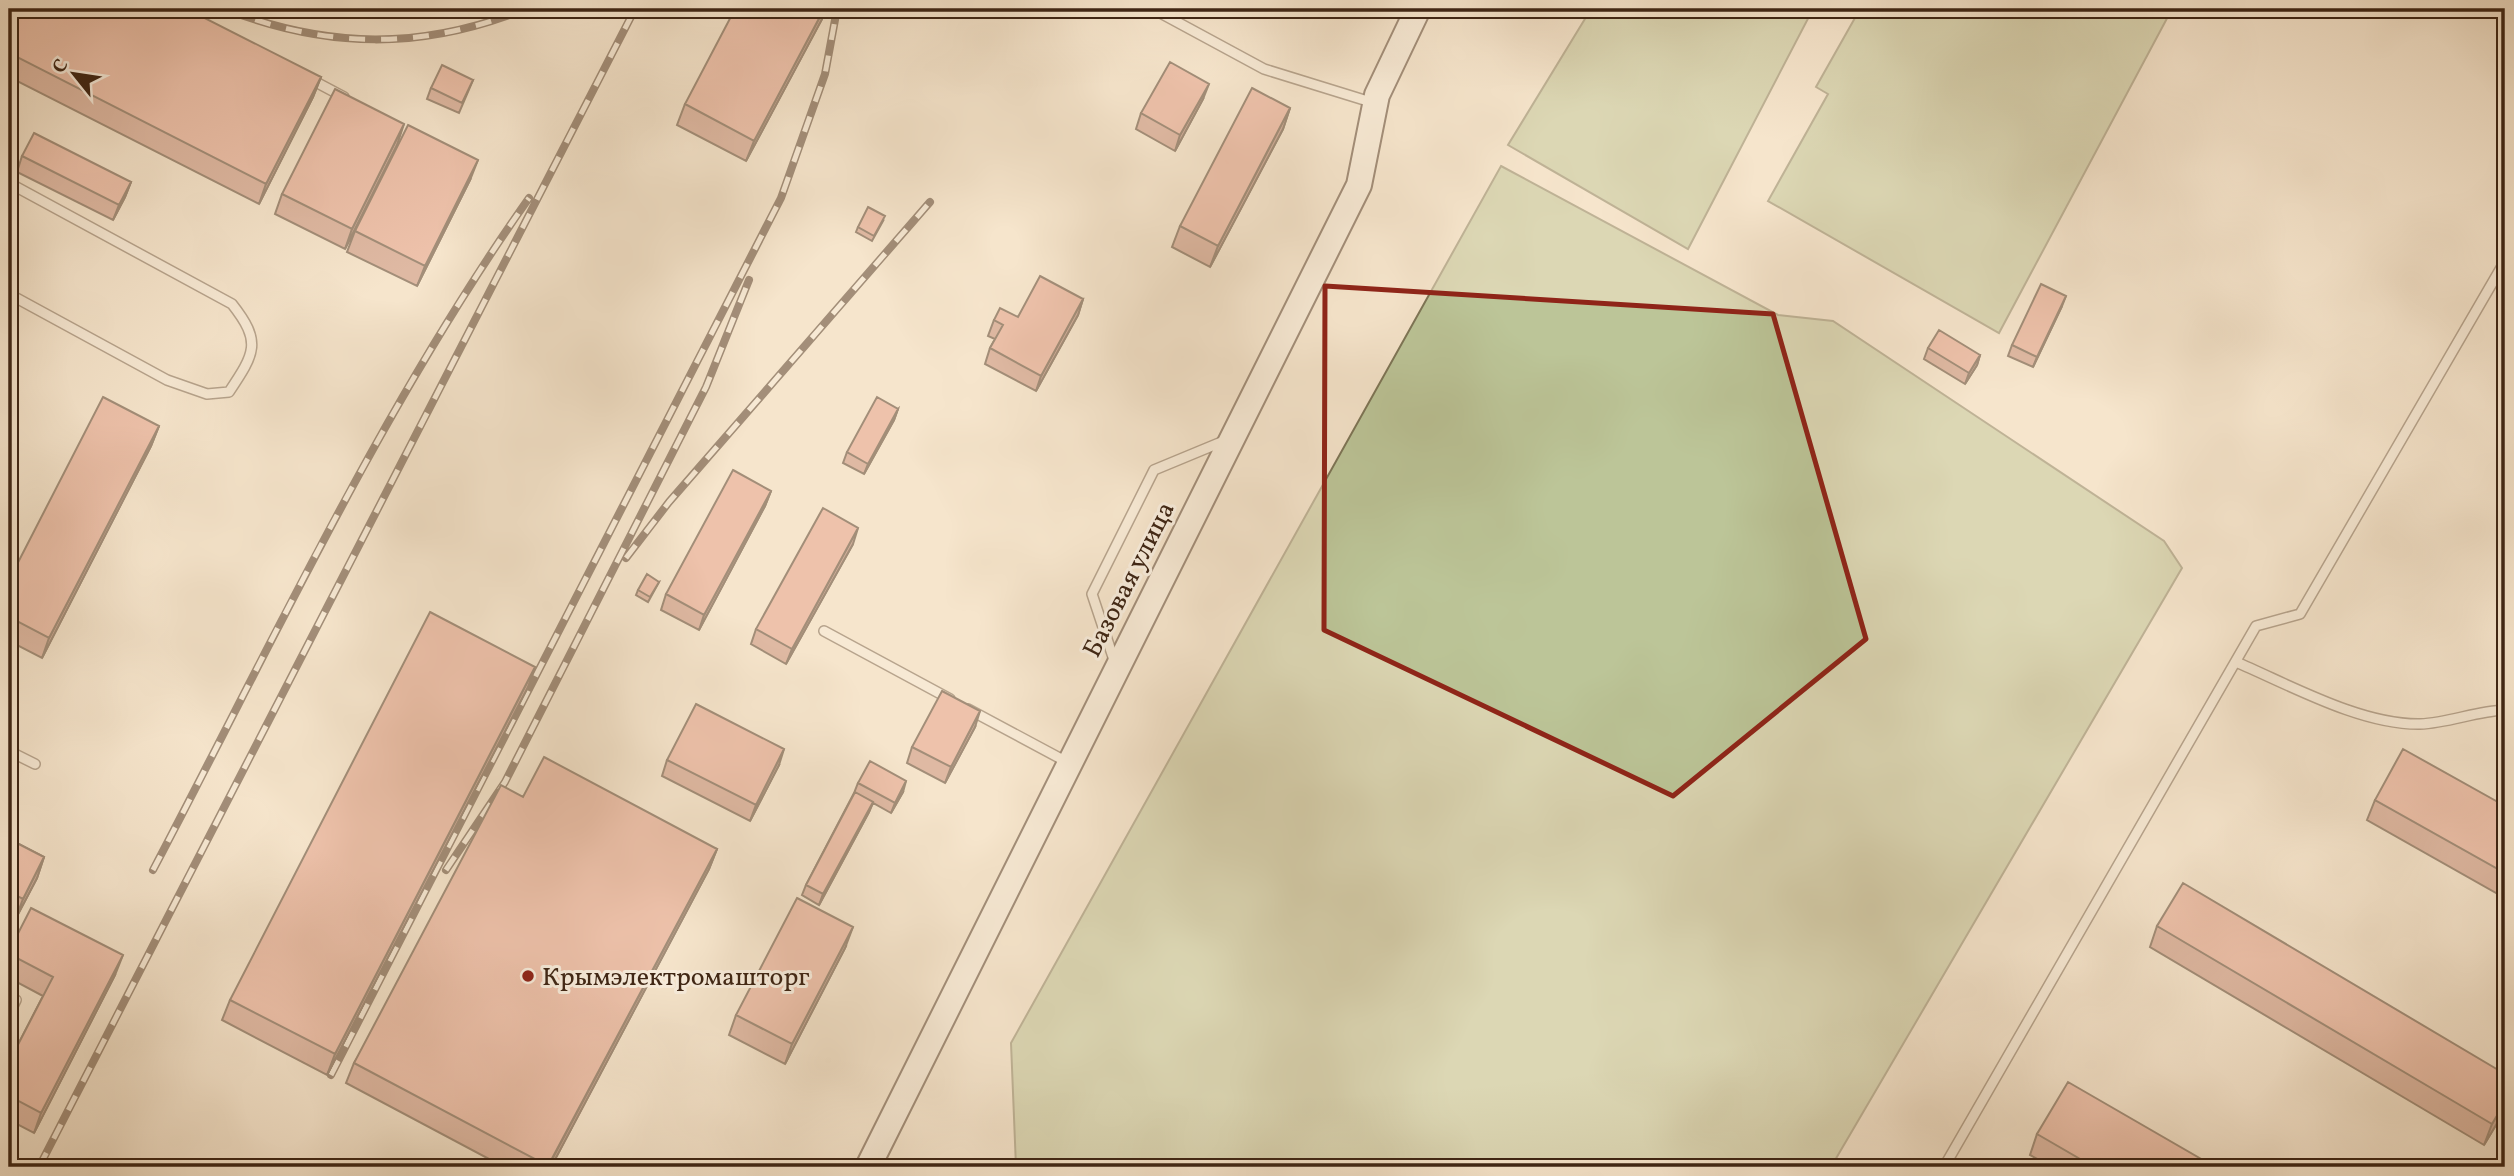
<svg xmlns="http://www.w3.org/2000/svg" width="2514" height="1176" viewBox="0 0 2514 1176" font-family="Vollkorn,serif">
  <rect width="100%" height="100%" fill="#f6e5cc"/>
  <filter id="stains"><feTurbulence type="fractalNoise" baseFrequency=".00286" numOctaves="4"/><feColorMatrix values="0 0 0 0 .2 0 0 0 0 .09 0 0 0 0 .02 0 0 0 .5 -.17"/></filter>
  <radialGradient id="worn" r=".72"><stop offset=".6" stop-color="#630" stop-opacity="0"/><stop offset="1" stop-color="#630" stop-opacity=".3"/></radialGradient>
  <path fill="#bcc598" stroke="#7d7556" stroke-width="2" d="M1591,9H1813L1688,249L1508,145Z
    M1860,9H2172L1999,333L1768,201L1828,94L1816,87Z
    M1501,166L1778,315L1833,321L2164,541L2182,568L1831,1167H1016L1011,1043Z"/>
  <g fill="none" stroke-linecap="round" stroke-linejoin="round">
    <g stroke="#6c5542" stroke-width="12">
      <path id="lane" d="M1153,9L1264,69L1374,103
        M310,79L344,97
        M9,183L232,304C262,342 255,353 229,392L207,394L167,380L9,294
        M824,631L950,699
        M2236,662C2290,685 2361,725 2420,724C2449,723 2476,711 2505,710
        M1115,663L1092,594L1154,470L1224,441
        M968,709L1067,762
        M9,751L35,764
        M9,996L16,1000L9,1014
        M1944,1167L2256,626L2300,614L2505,261"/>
    </g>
    <g stroke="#3e2514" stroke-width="28">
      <path id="secondary" d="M868,1167L1359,185L1377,95L1418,9"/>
    </g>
    <use href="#lane" stroke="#f9eede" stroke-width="9"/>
    <use href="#secondary" stroke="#f9eede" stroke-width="24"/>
    <g stroke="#3e2514" stroke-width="8">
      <path id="rail" d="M225,9C328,49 422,50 525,9
        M626,558L669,502L930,202
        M153,870C272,644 382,406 529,198
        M446,870L505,782L706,387L749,280
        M331,1075L781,198L825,74L837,9
        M39,1167L635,9"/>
    </g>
    <use href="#rail" stroke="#f9eede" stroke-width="5" stroke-dasharray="16" stroke-linecap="butt"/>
  </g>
  <path fill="#c48371" stroke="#3e2514" stroke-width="2" d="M9,9L321,77L313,97L259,204L9,77Z
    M822,19L746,161L677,125L685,104Z
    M473,80L459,113L427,99L431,88Z
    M1203,99L1175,151L1136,129L1141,113Z
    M1290,108L1283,129L1210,267L1172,247L1180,226Z
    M397,145L345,249L275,214L282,194Z
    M22,156L131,182L125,197L113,220L17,172Z
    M470,180L417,286L347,252L355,231Z
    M883,221L872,241L856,232L858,227Z
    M1083,299L1078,315L1036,391L985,364L990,348L995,339L988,336L994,320L1018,317Z
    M2062,306L2033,367L2008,356L2012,345Z
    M1928,348L1980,355L1977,365L1965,384L1924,359Z
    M898,409L894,420L864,474L843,463L847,452Z
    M159,426L151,446L42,658L9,641V580Z
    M771,491L765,506L699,630L661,610L666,594Z
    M853,544L786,664L751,644L756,629Z
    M659,582L648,602L636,595L638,590Z
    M528,687L327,1075L222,1020L230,1000Z
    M975,727L945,783L907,763L912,747Z
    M667,760L779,765L750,821L662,776Z
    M858,783L903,792L891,813L873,803L869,812L819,905L802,895L806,885L854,793Z
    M523,797L717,849L709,869L551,1167H504L346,1083L354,1063Z
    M2375,800L2505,806V898L2367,820Z
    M9,839L44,857L37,878L15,920L9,917Z
    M2157,926L2505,1074V1110L2484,1145L2150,947Z
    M845,948L785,1064L729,1035L736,1015Z
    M9,951L115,975L34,1133L9,1120V1062L43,996L9,978Z
    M2037,1134L2215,1167H2052L2030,1155Z"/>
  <path fill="#a06a5c" stroke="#3e2514" stroke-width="2" d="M824,9H825L822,19L746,161L754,141Z
    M321,77L313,97L259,204L266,184Z
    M1209,84L1203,99L1175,151L1180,135Z
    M1290,108L1283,129L1210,267L1218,246Z
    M404,124L397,145L345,249L352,229Z
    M478,160L470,180L417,286L425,266Z
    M131,182L125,197L113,220L119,205Z
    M2066,296L2062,306L2033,367L2037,357Z
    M1083,299L1078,315L1036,391L1041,376Z
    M1980,355L1977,365L1965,384L1969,373Z
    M898,409L894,420L864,474L868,464Z
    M159,426L151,446L42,658L49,638Z
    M771,491L765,506L699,630L704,615Z
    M858,528L853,544L786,664L792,649Z
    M535,667L528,687L327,1075L335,1054Z
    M980,711L975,727L945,783L951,767Z
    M784,749L779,765L750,821L756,805Z
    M906,781L903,792L891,813L895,803Z
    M873,802L869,812L819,905L823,894Z
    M717,849L709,869L551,1167H548Z
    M44,857L37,878L15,920L23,899Z
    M853,927L845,948L785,1064L792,1044Z
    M123,955L115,975L34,1133L41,1113Z
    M2505,1102V1110L2484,1145L2492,1124Z"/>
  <path fill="#e49883" stroke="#3e2514" stroke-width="2" d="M9,9H187L321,77L266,184L9,53Z
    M735,9H824L754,141L685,104Z
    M1170,62L1209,84L1180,135L1141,113Z
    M442,65L473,80L462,103L431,88Z
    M1252,88L1290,108L1218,246L1180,226Z
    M335,89L404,124L352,229L282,194Z
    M408,125L478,160L425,266L355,231Z
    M34,133L131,182L119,205L22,156Z
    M868,207L885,216L874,236L858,227Z
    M1040,276L1083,299L1041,376L990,348L1003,325L994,320L1000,308L1018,317Z
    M2041,284L2066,296L2037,357L2012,345Z
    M1939,330L1980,355L1969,373L1928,348Z
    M103,397L159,426L49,638L9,617V580Z
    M877,397L898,409L868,464L847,452Z
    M733,470L771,491L704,615L666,594Z
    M823,508L858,528L792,649L756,629Z
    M647,574L659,582L650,597L638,590Z
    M430,612L535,667L335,1054L230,1000Z
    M942,691L980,711L951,767L912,747Z
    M696,704L784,749L756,805L667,760Z
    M2403,749L2505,806V873L2375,800Z
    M544,757L717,849L548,1166L354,1063L501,785L523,797Z
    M870,761L906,781L895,803L858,783Z
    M855,792L873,802L823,894L806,885Z
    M9,839L44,857L23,899L9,892Z
    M2183,883L2505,1074V1102L2492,1124L2157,926Z
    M797,898L853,927L792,1044L736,1015Z
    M31,908L123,955L41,1113L9,1096V1062L53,977L9,954V951Z
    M2068,1082L2215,1167H2094L2037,1134Z
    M9,1155L30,1166V1167H9Z"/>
  <path d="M0 0H2514V1176H0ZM1325,286L1773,314L1866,639L1673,796L1324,630Z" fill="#f6e5cc" fill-opacity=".55" fill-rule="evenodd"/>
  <path fill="none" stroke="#8f2418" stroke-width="5" stroke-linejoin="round" d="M1325,286L1773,314L1866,639L1673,796L1324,630Z"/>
  <circle fill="#8f2418" stroke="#f9eede" stroke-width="2.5" cx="528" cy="976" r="7"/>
  <g text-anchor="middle" stroke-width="6" stroke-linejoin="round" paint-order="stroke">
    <g font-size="26" fill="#3e2514" stroke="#f9eede">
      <text transform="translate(1128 579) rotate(-63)" y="9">Базовая улица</text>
    </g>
    <g font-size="26" fill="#3e2514" stroke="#f9eede" text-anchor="start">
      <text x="542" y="985">Крымэлектромашторг</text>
    </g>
  </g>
  <rect width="2514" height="1176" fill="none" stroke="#f6e5cc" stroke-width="35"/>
  <rect x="10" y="10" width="2493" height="1155" fill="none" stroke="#3e2514" stroke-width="3.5"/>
  <rect x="18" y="18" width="2479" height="1141" fill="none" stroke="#3e2514" stroke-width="2"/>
  <g transform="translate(74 74) rotate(300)" stroke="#f9eede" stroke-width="5" paint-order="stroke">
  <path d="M0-5L12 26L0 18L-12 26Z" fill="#3e2514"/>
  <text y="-10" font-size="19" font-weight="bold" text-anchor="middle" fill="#3e2514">С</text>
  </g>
  <rect width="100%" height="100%" filter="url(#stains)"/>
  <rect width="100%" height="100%" fill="url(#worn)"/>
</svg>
